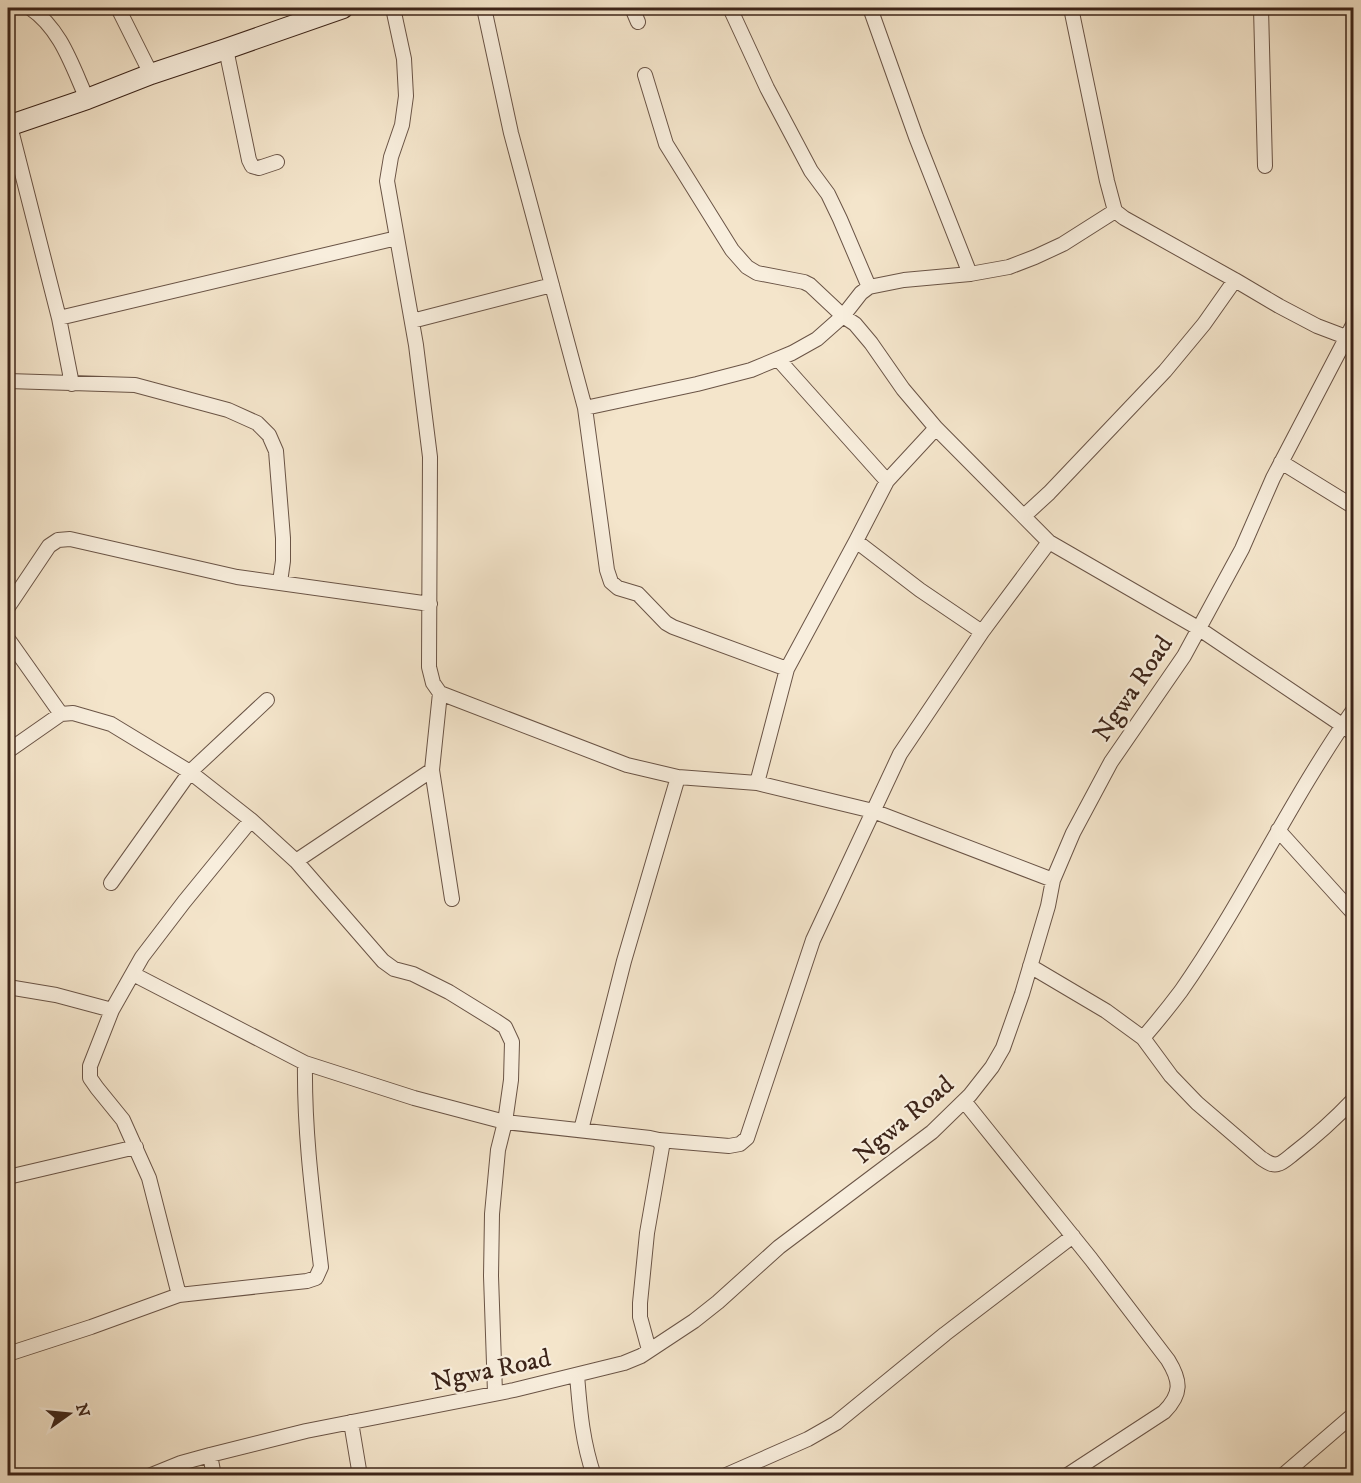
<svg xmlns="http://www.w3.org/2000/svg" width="1361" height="1483" viewBox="0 0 1361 1483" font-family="'IM FELL DW Pica',serif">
  <rect width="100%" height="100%" fill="#f4e5cb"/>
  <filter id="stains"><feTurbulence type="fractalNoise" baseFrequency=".00333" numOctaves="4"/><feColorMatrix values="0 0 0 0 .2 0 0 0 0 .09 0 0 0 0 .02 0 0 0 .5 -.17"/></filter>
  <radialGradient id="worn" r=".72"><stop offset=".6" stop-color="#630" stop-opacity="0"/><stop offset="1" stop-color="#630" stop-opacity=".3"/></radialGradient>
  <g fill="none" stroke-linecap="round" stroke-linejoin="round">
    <g stroke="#6a5446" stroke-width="16">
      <path id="street" d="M30,8C61,29 72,66 87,99
        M118,8L151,74
        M393,8L404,59L406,96L402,125L391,157L387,181L416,345L430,457L429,667L433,683L440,693L627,765L678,777L757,783L873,811L1053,880
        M484,8L511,133L585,408L607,570L611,582L618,588L638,594L666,623L673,627L787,669
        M632,8L638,22
        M730,8L767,88L811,171L828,194L840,219L869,287
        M870,8L916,137L970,274
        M1071,8L1107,181L1115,211L1124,218L1235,280L1279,306L1317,326L1346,337
        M1261,8L1265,166
        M226,49L249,160L252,166L259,168L277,162
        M645,75L666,144L732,250L747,267L757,273L804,282L810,285L843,316L855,324L871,343L903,389L936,428L1049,542L1198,628L1342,725L1354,734
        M10,126L59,318L72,384
        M59,318L397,238
        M412,321L552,285
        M778,359L887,481
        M8,381L135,385L228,410L257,423L269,435L276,451L283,538V561L280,582
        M585,408L697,384L751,370L792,353L817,339L843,316L861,293L869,287L904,280L970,274L1009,267L1035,257L1063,244L1115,211
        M1281,462L1354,507
        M1024,516L1049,493L1165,371L1204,324L1235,280
        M856,541L920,590L982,632
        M8,607L49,546L58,540L70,539L237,577L430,604
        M8,639L61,714
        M440,693L432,770L452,899
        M8,751L61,714L73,713L111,724L190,772L251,820L296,861L383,961L394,969L413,974L449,992L496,1021L505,1027L512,1042L511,1080L505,1122L498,1150L492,1214L491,1276L495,1393
        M757,783L787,669L856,541L887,481L936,428
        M1278,830L1354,914
        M296,861L432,770
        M111,883L190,772L267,700
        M1030,966L1106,1011L1143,1038L1171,1076L1197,1103L1261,1158C1266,1161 1271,1166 1278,1164C1283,1163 1289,1157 1293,1154C1315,1137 1335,1119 1354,1099
        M133,974L305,1063L414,1098L505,1122L650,1138L659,1140L729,1146L740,1144L747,1138L813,940L900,754L982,632L1049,542
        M8,987L56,995L112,1010
        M1143,1038C1156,1023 1169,1007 1181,991C1244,901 1290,800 1354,709
        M964,1101L1091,1259L1168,1360C1181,1381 1182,1394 1164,1412L1066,1476
        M581,1130L624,961L678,777
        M8,1177L136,1147
        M179,1295L149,1178L123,1120L97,1088L90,1078V1066L112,1010L142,957L184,902L251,820
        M649,1350L640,1317V1303L647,1233L662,1147L659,1140
        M8,1354L91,1327L179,1295L307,1281L316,1278L321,1267C313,1199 304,1132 305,1063
        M577,1375C580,1411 582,1440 594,1476
        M351,1422L360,1476
        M210,1455L214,1476
        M149,1476L181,1463L210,1455L306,1431L514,1390L624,1363L641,1356L694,1321L718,1302L779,1247L932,1132L970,1095L992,1067L1003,1048L1022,994L1048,906L1053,880L1073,833L1111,762L1184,656L1242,549L1273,478L1354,323
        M724,1476L808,1439L836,1423L945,1334L1073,1236
        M1282,1476L1354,1414"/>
    </g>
    <g stroke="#3c2419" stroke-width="22">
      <path id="secondary" d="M8,126L87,99L151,74L226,49L343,8"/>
    </g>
    <use href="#street" stroke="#f8eedd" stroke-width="14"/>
    <use href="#secondary" stroke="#f8eedd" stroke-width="20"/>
  </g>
  <g text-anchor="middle" stroke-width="4.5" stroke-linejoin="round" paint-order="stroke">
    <g font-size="26" fill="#3c2419" stroke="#f8eedd">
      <text transform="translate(1132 688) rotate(-56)" y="9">Ngwa Road</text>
      <text transform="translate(903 1119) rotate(-40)" y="9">Ngwa Road</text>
      <text transform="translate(491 1369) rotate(-12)" y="9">Ngwa Road</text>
    </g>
  </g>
  <rect width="1361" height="1483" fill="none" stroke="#f4e5cb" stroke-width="30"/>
  <rect x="9" y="9" width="1343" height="1465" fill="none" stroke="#3c2419" stroke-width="3"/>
  <rect x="15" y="15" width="1331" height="1453" fill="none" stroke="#3c2419" stroke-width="1.5"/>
  <g transform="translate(69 1414) rotate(75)" stroke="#f8eedd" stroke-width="4.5" paint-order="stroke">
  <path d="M0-4.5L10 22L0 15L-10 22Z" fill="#3c2419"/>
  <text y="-9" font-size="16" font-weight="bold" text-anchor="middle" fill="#3c2419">N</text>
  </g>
  <rect width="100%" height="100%" filter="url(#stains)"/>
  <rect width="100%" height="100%" fill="url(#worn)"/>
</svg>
